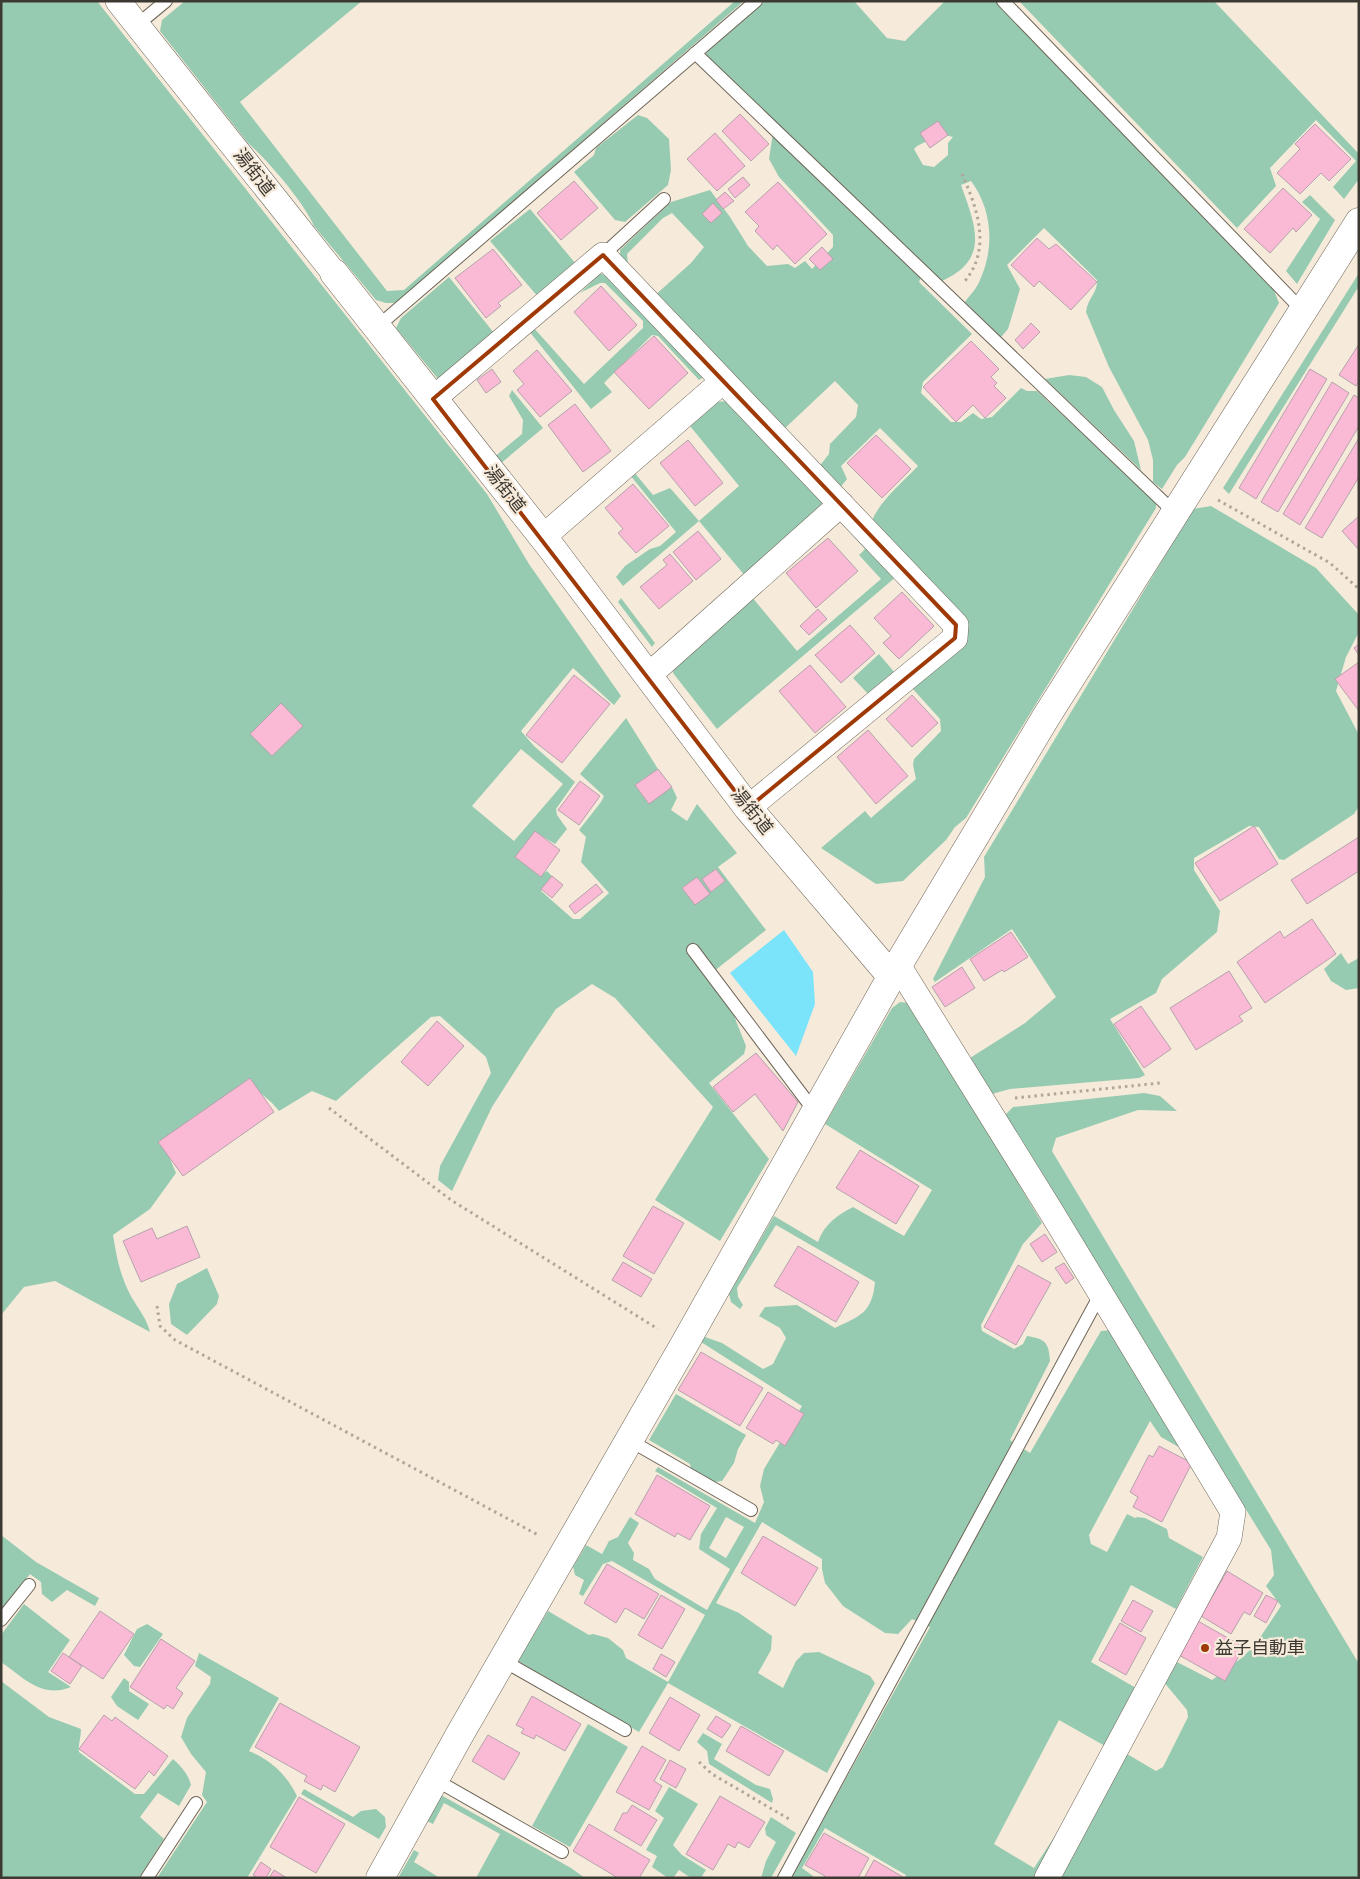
<svg xmlns="http://www.w3.org/2000/svg" width="1360" height="1879" viewBox="0 0 1360 1879" font-family="Poppins,'Noto Sans JP',sans-serif">
  <rect width="100%" height="100%" fill="#f6ebdb"/>
  <path fill="#97cbb1" fill-rule="evenodd" d="M1,1H97L487,494L529,564L621,696L614,705L573,668L521,731L534,746L575,782L556,809L557,815L567,829L555,844L535,832L515,857L540,876L547,871L552,876L541,891L573,919H580L609,893L581,862L586,837L579,830L601,802L604,796L580,774L626,718L658,769L635,785L648,803L672,787L677,798L671,810L687,821L697,804L737,853L718,867L766,930L713,972L728,991L736,1021L746,1046L744,1054L709,1083L769,1159L720,1241L655,1200L713,1107L615,998L592,984L556,1009L529,1049L492,1107L452,1191L438,1180L440,1166L491,1073L486,1057L440,1016L431,1017L336,1101L312,1091L279,1111L272,1103L248,1082L163,1142L176,1173L150,1209L113,1235C117,1259 120,1276 132,1298C139,1310 147,1319 150,1332L55,1281L24,1287L1,1315ZM521,749L563,784L514,841L472,806ZM716,869L725,881L711,892L702,879ZM697,877L695,905L682,888Z
    M185,1H362L240,102L387,291L404,290L735,1H744L396,303H386L376,300L314,226C303,201 268,161 248,143L160,31L162,20Z
    M765,1H854L887,38L905,41L945,1H997L1273,288L1279,303L1185,457L1177,465L1162,489L1153,482V460L1148,440L1109,367L1086,312C1088,297 1098,293 1097,280L1044,228L1007,265L1020,289L1008,329L1001,337L965,302C970,295 977,288 980,280C995,247 992,209 971,181L961,185C975,225 991,259 942,281L926,266L919,282L972,334L923,382L921,393L951,422H961L973,413L981,419L992,417L1021,388L1027,391H1037L1156,502V508L966,818L955,827L946,840L903,881L876,884L821,848L865,811L871,818L916,779L913,765L914,759L941,731L940,719L912,688L961,642L871,523C879,501 902,483 918,466L880,428L841,466L847,479L839,489L818,468L829,454L830,444L856,417L858,405L835,381L782,431L653,297L691,263L704,247L672,213L663,218L627,254L628,264H621L620,250L671,202L710,190L730,217L748,246L767,266L788,264L795,268L805,261L812,269L833,247V235L779,177L769,159L774,126L707,60L706,53ZM941,134L953,137L948,143V155L934,167L923,165L914,149L917,146Z
    M1019,1H1214L1359,154V179L1344,199L1333,187L1356,161L1316,120L1270,168L1276,186L1237,228Z
    M638,115L647,118L669,139L671,170L668,185L625,222L615,220L574,172L594,155L596,148Z
    M1310,195L1335,220L1297,284L1286,271L1320,219L1302,202Z
    M530,209L576,264L539,298L490,241Z
    M1359,273V286L1229,494L1223,488Z
    M600,274L609,275L704,377L699,380L658,336L652,335L604,383L612,392L591,409L529,331L533,327L584,384L643,328V321L605,283H600L580,293Z
    M449,277L494,333L439,380L396,328L401,318Z
    M1069,375L1086,377L1102,387L1114,410L1134,441L1141,470L1045,379Z
    M512,390L543,428L500,464L493,458L522,434L523,420L509,396Z
    M728,401L823,502L822,511L746,577L699,521L623,586L616,577L625,566L650,549L660,546L676,532L630,475L634,472L653,495L670,488L699,521L739,486L690,426L716,402Z
    M1211,506L1316,568L1359,615V632L1346,657L1336,691L1359,735V806L1354,814L1284,860L1279,859L1259,827L1249,826L1194,858V870L1220,911L1217,932L1162,979L1156,993L1110,1019L1145,1075L1139,1078L1010,1089L992,1094L970,1058L1025,1023L1056,997L1012,929L935,982L933,979L985,877L984,857L1193,509Z
    M847,521L897,576L717,729L673,673L676,660L751,596L797,651L881,579L859,555L865,549L843,525Z
    M621,598L655,643L652,647L618,602Z
    M879,654L895,673L870,696L853,678Z
    M1341,953L1348,964L1359,958V988L1346,990L1331,981L1324,969Z
    M900,1002L909,1003L916,1011L1042,1223L1023,1244L981,1325L982,1331L1014,1349L1023,1344L1027,1336C1045,1339 1049,1342 1050,1361L1010,1440L1030,1453L1101,1331L1112,1330L1189,1453L1161,1437L1150,1421L1089,1535L1091,1544L1107,1552L1127,1514L1135,1518L1137,1517L1145,1518L1167,1529L1169,1538L1203,1557L1176,1609L1131,1585L1091,1662L1136,1688L1105,1746L1059,1720L994,1844L1034,1868L1090,1782L1122,1751L1156,1771L1163,1767L1188,1717L1187,1710L1163,1681L1175,1661L1212,1680L1243,1657L1257,1642L1281,1606L1266,1586L1274,1575L1271,1550L1003,1117L1013,1107L1144,1093L1160,1096L1177,1111L1138,1110L1056,1138L1052,1151L1359,1664V1878H905L906,1875L825,1828L802,1868L813,1876L812,1878H791L930,1627L912,1619L898,1634L885,1633L843,1606L825,1583L822,1569V1559L762,1522L716,1603L739,1613L772,1636L771,1650L758,1673L783,1688L796,1661L804,1653L819,1652L870,1676L875,1683L827,1773L668,1683L639,1732L518,1661L548,1611L589,1635L593,1634L608,1638L623,1650L626,1658L668,1682L705,1615L612,1561L603,1564L583,1596L579,1594L584,1580L575,1575L573,1567L586,1545L602,1554L609,1541L618,1537L630,1517L639,1523L628,1543L634,1553L633,1560L649,1569L655,1579L707,1610L730,1569L699,1549L701,1534L717,1508L655,1471L658,1467L755,1523L764,1502L760,1486L764,1469L802,1406L701,1342L705,1337L722,1343L763,1369L773,1364L786,1338L780,1328L759,1316L765,1307L797,1305L835,1328C860,1316 872,1313 875,1282L776,1225L737,1288L738,1297L743,1305L740,1309L731,1302L729,1294L774,1216L818,1242C824,1224 838,1215 853,1207L904,1236L932,1190L825,1124L892,1008ZM726,1517L744,1527L726,1558L709,1548Z
    M207,1268L219,1296L217,1304L187,1335L171,1324L169,1304L177,1284Z
    M676,1394L746,1435L738,1449L734,1463L722,1481L714,1482L691,1469L690,1464L649,1440Z
    M1,1535L36,1562L99,1598L95,1606L67,1590L52,1602L42,1594L41,1582L30,1574L1,1610Z
    M24,1604L70,1640L48,1672L71,1687C42,1699 24,1678 1,1662V1635Z
    M147,1624L163,1634L140,1667L134,1666L124,1655L137,1629Z
    M199,1653L279,1698L249,1751C271,1760 286,1774 297,1796L247,1878H157L207,1802L202,1795L206,1772L191,1754L181,1737L187,1718L210,1684L211,1677L195,1666Z
    M124,1678L129,1682V1691L149,1704L138,1720L117,1706L111,1697Z
    M1,1681L49,1717L81,1729C81,1738 78,1744 79,1752L135,1794H144L173,1759C182,1767 188,1774 191,1785L179,1806L158,1793L140,1817L164,1839L139,1878H1Z
    M588,1724L628,1747L570,1847L532,1826Z
    M703,1733L722,1744L714,1759L756,1785L770,1789L773,1799L772,1803L709,1764L707,1751L697,1742Z
    M669,1787L698,1804L673,1845L682,1855L706,1870L702,1876L704,1878H691L679,1870L673,1878H668L652,1867L657,1856L646,1850L664,1818L655,1811Z
    M304,1789L353,1817L361,1811L376,1809L385,1817L386,1827L379,1839L301,1794Z
    M441,1795L571,1868L585,1878H476L500,1834L444,1803L433,1824L427,1821Z
    M771,1817L796,1833L771,1878H761L766,1861L776,1842L766,1835L765,1828Z
    M414,1850L419,1853L414,1862L440,1878H398Z"/>
  <path fill="#7be3fa" d="M784,930L813,972L815,1004L796,1056L730,973Z"/>
  <path fill="#fabad6" stroke="#b5a2aa" d="M740,114L769,144L751,161L722,131Z
    M938,121L948,135L930,148L920,133Z
    M1315,124L1351,159L1329,181L1321,173L1300,194L1277,173L1300,149L1295,144Z
    M715,133L745,166L717,191L687,159Z
    M743,177L750,185L735,198L728,189Z
    M574,181L598,208L561,240L537,213Z
    M778,182L827,234L795,264L777,245L773,250L755,231L759,226L745,212Z
    M1283,188L1312,215L1296,232L1293,228L1270,253L1244,229Z
    M725,192L734,201L723,209L716,200Z
    M713,203L722,213L711,223L702,214Z
    M1037,238L1049,249L1056,244L1097,282L1071,310L1039,281L1034,287L1011,265Z
    M822,247L833,259L820,270L809,259Z
    M493,249L522,285L498,303L501,306L486,318L455,278Z
    M601,286L637,325L609,351L574,312Z
    M1031,323L1040,332L1023,349L1015,340Z
    M654,336L688,373L649,409L614,372Z
    M971,341L999,369L991,377L997,383L994,386L1006,398L985,418L973,405L956,422L923,387Z
    M1359,344V381L1356,386L1339,375Z
    M537,350L572,391L540,417L517,390L524,384L513,371Z
    M492,369L501,382L486,393L477,380Z
    M1310,369L1327,379L1256,499L1239,488Z
    M1332,382L1349,393L1278,512L1261,502Z
    M1354,395L1359,398V426L1300,525L1283,514Z
    M575,404L611,451L583,472L548,425Z
    M876,435L911,469L882,498L847,463Z
    M1359,438V477L1322,538L1305,528Z
    M688,440L723,483L695,506L660,463Z
    M633,484L669,526L636,553L618,533L623,529L605,508Z
    M1359,516V550L1342,531Z
    M698,531L721,559L696,580L673,552Z
    M828,538L858,571L816,608L786,573Z
    M670,554L693,581L659,609L640,587L667,565L663,560Z
    M902,592L934,626L899,659L883,643L891,636L874,618Z
    M818,609L827,619L809,635L800,626Z
    M850,625L875,653L841,683L815,655Z
    M1359,644V655L1354,648Z
    M1359,662V711L1335,679Z
    M810,665L846,707L815,733L779,691Z
    M574,675L610,704L562,763L526,735Z
    M912,695L938,723L912,747L886,719Z
    M281,703L303,726L272,756L250,734Z
    M868,730L908,776L876,804L837,757Z
    M658,769L672,787L649,804L635,785Z
    M580,781L600,796L579,825L558,810Z
    M1254,826L1278,864L1220,901L1195,863Z
    M535,831L560,850L541,877L515,857Z
    M1359,837V871L1307,904L1291,880Z
    M716,869L725,881L711,892L702,879Z
    M552,876L563,885L552,898L541,889Z
    M697,877L710,894L695,905L682,888Z
    M596,884L603,892L575,914L569,906Z
    M1312,919L1336,954L1265,1003L1237,962L1280,931L1284,938Z
    M1011,932L1028,957L1004,972L1002,970L984,981L970,959Z
    M962,967L975,988L945,1007L932,987Z
    M1229,971L1252,1008L1239,1016L1243,1021L1196,1050L1170,1008Z
    M1141,1006L1171,1049L1144,1068L1114,1024Z
    M437,1021L464,1046L428,1086L401,1062Z
    M756,1053L798,1102L783,1131L755,1094L733,1112L713,1087Z
    M250,1078L274,1112L183,1176L158,1142Z
    M860,1150L919,1186L896,1224L836,1188Z
    M653,1206L684,1223L654,1274L623,1256Z
    M187,1226L200,1257L141,1282L123,1241L152,1228L157,1239Z
    M1045,1234L1057,1252L1042,1262L1030,1244Z
    M798,1246L859,1282L836,1322L774,1286Z
    M623,1262L652,1279L641,1297L612,1280Z
    M1064,1263L1074,1278L1066,1284L1055,1268Z
    M1018,1265L1051,1283L1016,1345L984,1327Z
    M701,1352L763,1388L740,1426L678,1390Z
    M768,1392L804,1414L785,1446L776,1440L773,1444L746,1428Z
    M1159,1446L1192,1463L1162,1522L1133,1507L1138,1497L1130,1492L1149,1455L1153,1457Z
    M657,1475L710,1506L690,1540L677,1533L675,1537L635,1514Z
    M763,1536L818,1568L795,1606L741,1573Z
    M607,1564L659,1594L644,1619L625,1608L616,1623L584,1603Z
    M1227,1571L1263,1593L1250,1615L1244,1612L1231,1634L1201,1616Z
    M661,1595L685,1609L662,1649L638,1635Z
    M1266,1595L1278,1601L1266,1623L1254,1616Z
    M1133,1600L1153,1611L1141,1632L1121,1621Z
    M100,1611L134,1634L103,1679L69,1657Z
    M1196,1620L1244,1647L1225,1681L1177,1654Z
    M1120,1623L1146,1638L1126,1675L1099,1660Z
    M161,1639L195,1661L176,1688L183,1693L173,1709L167,1705L164,1709L130,1687Z
    M63,1653L82,1666L70,1684L51,1671Z
    M661,1654L675,1662L666,1677L653,1669Z
    M532,1696L581,1724L565,1751L536,1735L534,1739L521,1733L524,1729L516,1725Z
    M670,1697L700,1715L679,1751L649,1733Z
    M280,1703L360,1747L335,1792L323,1785L321,1790L304,1781L307,1776L255,1747Z
    M104,1715L112,1721L115,1717L168,1756L154,1776L149,1771L135,1789L79,1749Z
    M716,1716L731,1725L722,1738L707,1729Z
    M741,1726L784,1751L769,1776L726,1751Z
    M488,1735L520,1753L504,1780L472,1761Z
    M642,1746L666,1760L654,1781L662,1786L649,1810L616,1792Z
    M670,1760L686,1769L676,1788L660,1779Z
    M720,1796L765,1822L749,1848L738,1842L735,1848L728,1844L713,1870L686,1854Z
    M299,1797L345,1824L316,1873L270,1847Z
    M632,1805L657,1820L641,1846L614,1830L623,1813H627Z
    M589,1824L650,1860L639,1878H618L573,1851Z
    M824,1833L869,1858L858,1878H824L825,1876L805,1865Z
    M874,1860L903,1877L902,1878H864Z
    M261,1862L271,1869L266,1878H258L253,1875Z
    M274,1870L287,1878H269Z"/>
  <g fill="none" stroke-linecap="round" stroke-linejoin="round">
    <g stroke="#6e6557" stroke-width="14">
      <path id="service" d="M1003,1L1302,310
        M137,25L166,1
        M695,53L1174,512
        M603,255L664,199
        M377,327L756,1
        M693,950L815,1112
        M629,1440L751,1510
        M1,1620L29,1585
        M502,1660L625,1730
        M434,1779L562,1852
        M147,1878L196,1803
        M784,1878L1101,1293"/>
    </g>
    <g stroke="#6e6557" stroke-width="26">
      <path id="minor" d="M118,1L334,273
        M433,399L603,255L956,625L955,638L748,808
        M543,537L723,381
        M648,676L841,504
        M898,965L1052,1213L1233,1512L1229,1538L1047,1878"/>
    </g>
    <g stroke="#6e6557" stroke-width="29">
      <path id="tertiary" d="M334,273L550,546L748,808L892,977
        M380,1878L460,1734L684,1345L898,965L1046,717L1359,222"/>
    </g>
    <path stroke="#afa79a" stroke-width="3" stroke-dasharray="2.5 4" stroke-linecap="butt" d="M962,174C977,208 992,248 965,281
      M1218,500L1330,563L1359,589
      M1,894L2,895
      M1015,1098L1160,1083
      M329,1108L451,1200L658,1329
      M157,1306L160,1326L175,1340L540,1536
      M699,1762L712,1774L789,1819"/>
    <use href="#service" stroke="#fff" stroke-width="12"/>
    <use href="#minor" stroke="#fff" stroke-width="25"/>
    <use href="#tertiary" stroke="#fff" stroke-width="28"/>
  </g>
  <path fill="none" stroke="#9f3a07" stroke-width="4" stroke-linejoin="round" d="M603,255L956,625L955,638L748,808L433,399Z"/>
  <circle fill="#9f3a07" stroke="#f6ebdb" stroke-width="2" cx="1205" cy="1648" r="5"/>
  <g text-anchor="middle" stroke-width="4.5" stroke-linejoin="round" paint-order="stroke">
    <g font-size="18" fill="#3c3832" stroke="#f6ebdb">
      <text transform="translate(254 172) rotate(52)" y="6">湯街道</text>
      <text transform="translate(505 489) rotate(52)" y="6">湯街道</text>
      <text transform="translate(752 811) rotate(51)" y="6">湯街道</text>
    </g>
    <g font-size="18" fill="#3c3832" stroke="#f6ebdb" text-anchor="start">
      <text x="1215" y="1654">益子自動車</text>
    </g>
  </g>
  <rect width="1360" height="1879" fill="none" stroke="#3c3832" stroke-width="5"/>
</svg>
